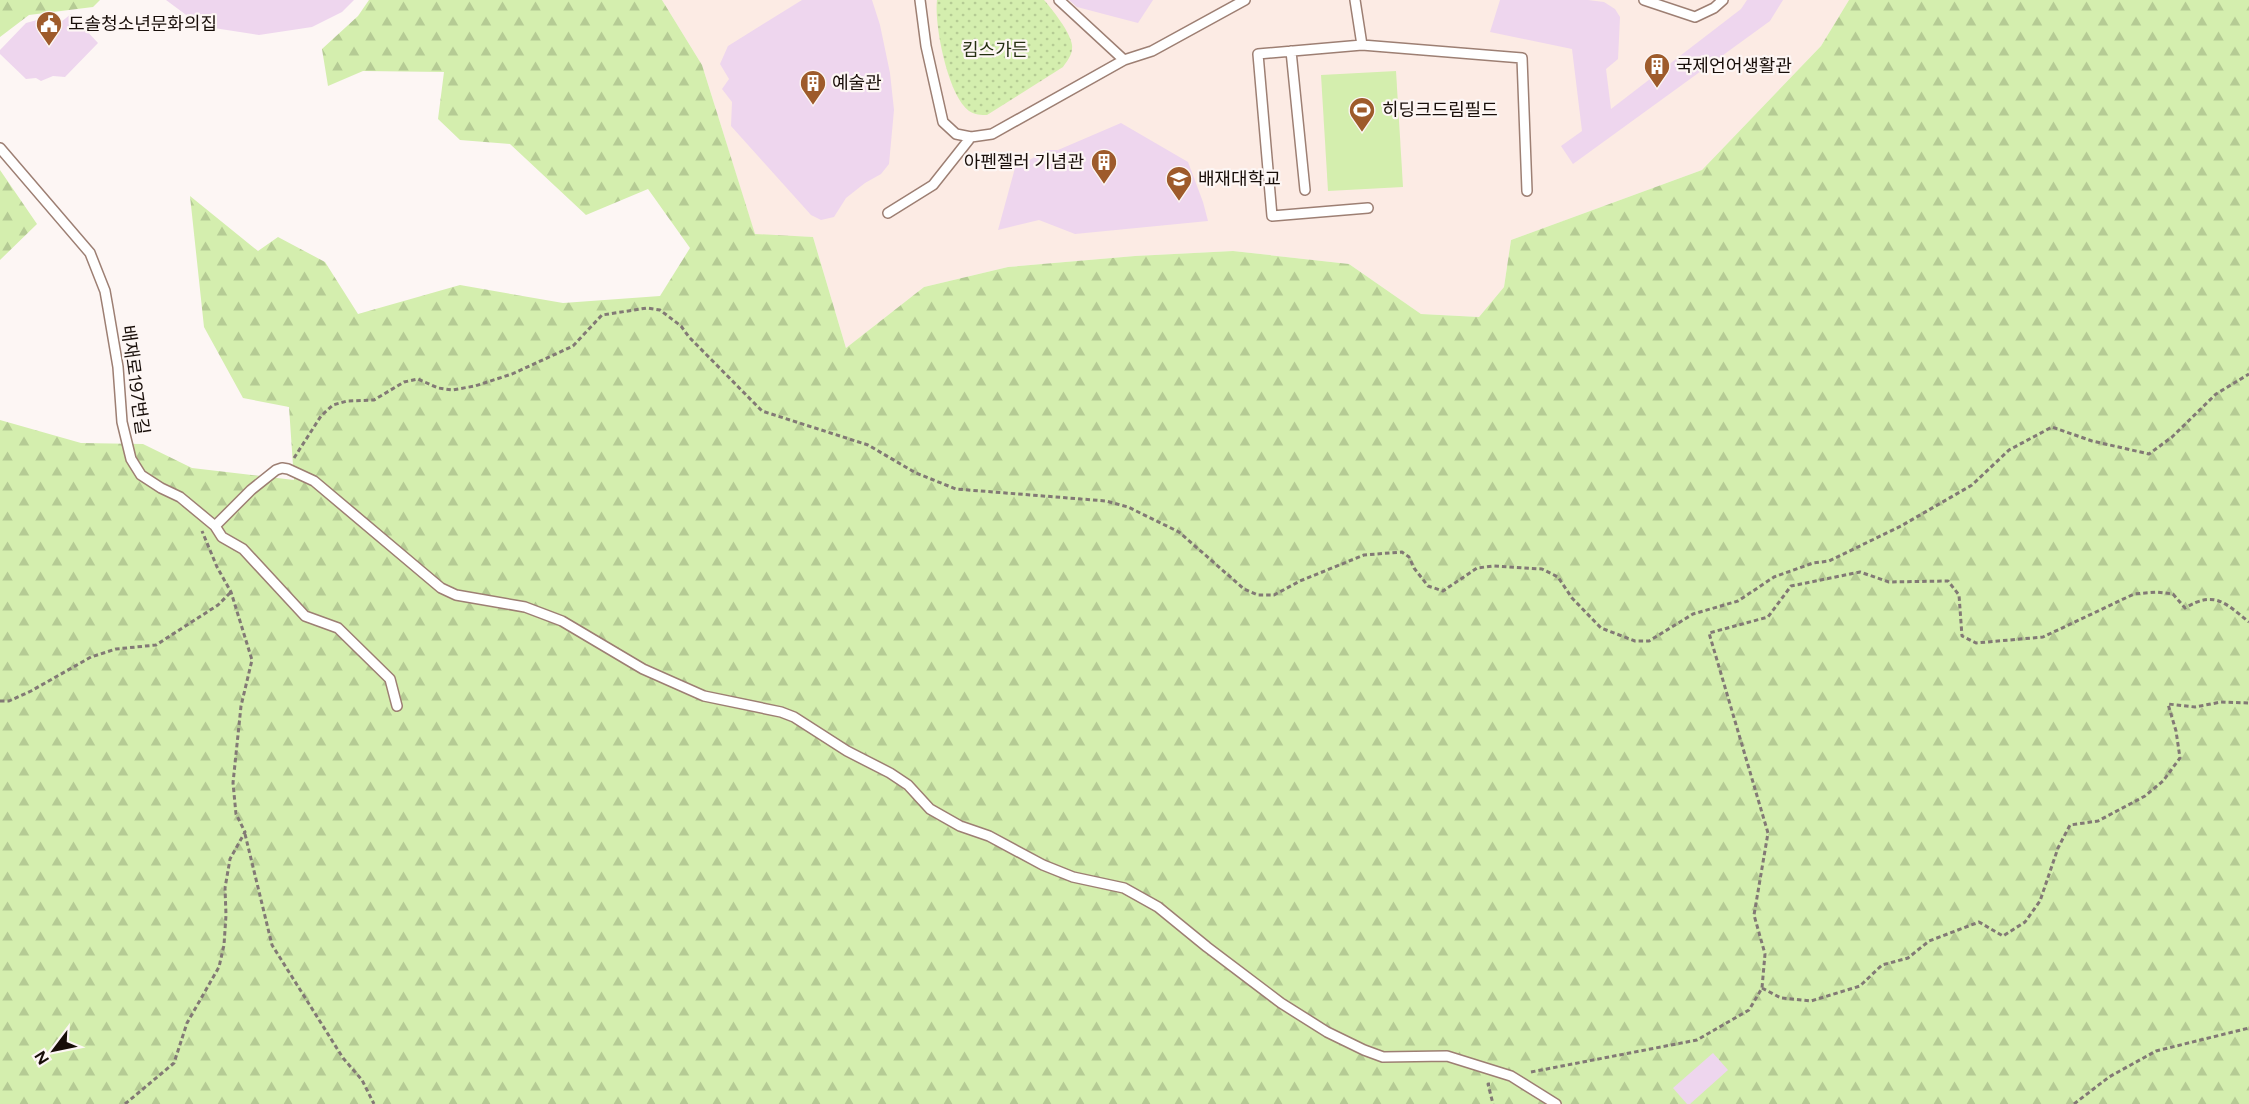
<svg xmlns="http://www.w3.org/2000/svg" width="2249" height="1104" viewBox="0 0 2249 1104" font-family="Figtree,'Noto Sans KR',sans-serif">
  <defs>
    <pattern id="forest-firs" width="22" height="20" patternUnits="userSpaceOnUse" patternTransform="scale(1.5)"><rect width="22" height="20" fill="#d4eeae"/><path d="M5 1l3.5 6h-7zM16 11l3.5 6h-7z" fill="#b5cb94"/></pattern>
    <pattern id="garden-dots" width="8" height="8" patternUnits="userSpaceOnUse" patternTransform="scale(1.5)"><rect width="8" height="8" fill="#d4eeae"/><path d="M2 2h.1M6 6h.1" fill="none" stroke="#b5cb94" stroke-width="1.8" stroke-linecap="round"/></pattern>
  </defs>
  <rect width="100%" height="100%" fill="#fdf6f4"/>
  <path fill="#fcebe4" d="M662,0H1849L1821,46L1702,170L1511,240L1504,287L1479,317L1421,314L1349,264L1233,251L1135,256L1008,267L924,287L846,348L813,237L755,235L702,65Z"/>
  <path fill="url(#forest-firs)" d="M0,0H100L93,7L29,15L0,37Z
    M369,0H662L702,65L755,234L813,237L846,348L924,287L1008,267L1135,256L1233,251L1349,264L1421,314L1479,317L1504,287L1511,240L1702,170L1821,46L1849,0H2249V1104H0V420L81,443L143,444L192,468L294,480L289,407L243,398L204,327L190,196L258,251L278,237L325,262L358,314L460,285L563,303L660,296L690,248L648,189L586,215L510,144L460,140L438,119L444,72L363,71L328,86L322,49L358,16Z
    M0,170L37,224L0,260Z"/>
  <path fill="url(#garden-dots)" d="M937,0H1044C1052,9 1071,33 1072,45C1073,54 1068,60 1063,67L987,115C981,115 975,115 969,111C948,96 934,25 937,0Z"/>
  <path fill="#d4eeae" d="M1396,71L1403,187L1328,191L1321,75Z"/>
  <path fill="#eed6ee" d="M166,0H354L342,12L312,27L259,35L201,26Z
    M802,0H872L880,25L890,73L894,110L889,164L881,174L865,183L846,198L834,217L821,220L811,215L731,126L732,102L722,89L729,79L720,64L728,46Z
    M1069,0H1153L1138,23L1077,7Z
    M1500,0H1588L1604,2L1615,9L1620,17L1618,59L1606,69L1611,109L1741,9L1747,0H1783L1770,21L1573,164L1561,146L1582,131L1572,49L1490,32Z
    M71,14L98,43L65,77L53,76L41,81L36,78L26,79L0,54V50L26,23L41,19L51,30Z
    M1121,123L1188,162L1203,202L1208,221L1075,234L1039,220L998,230L1015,168L1047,150H1058Z
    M1713,1053L1728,1070L1690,1104H1687L1673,1088Z"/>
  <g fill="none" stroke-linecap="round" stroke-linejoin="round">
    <g stroke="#9d7f73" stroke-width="12">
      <path id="lane" d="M920,0L926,46L943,122L956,134L971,137L992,134L1124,60L1152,51L1245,0
        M1059,0L1124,60
        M1355,0L1362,45
        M1644,0L1695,17L1714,8L1723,0
        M1291,51L1305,190
        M0,148L90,253L105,291L108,308L118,367L122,422L131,459L141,475L161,488L180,497L215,526L222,537L243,549L305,616L338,628L390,679L397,706
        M1368,208L1272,216L1258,54L1362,45L1522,58L1527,191
        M888,213L933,185L971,137
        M215,526L251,490L276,470L282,468L288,469L314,481L441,588L456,595L525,607L562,621L643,669L704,696L781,712L794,717L847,751L890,773L908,785L930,809L960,826L989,836L1043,865L1073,877L1124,888L1158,907L1207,947L1281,1003L1327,1032L1364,1050L1383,1057L1447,1056L1511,1076L1556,1104"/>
    </g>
    <path stroke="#827975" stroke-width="3" stroke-dasharray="4.5 3" stroke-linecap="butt" d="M294,458L321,416L333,405L347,401L374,400L404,382L418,379L438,388L452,390L475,386L512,374L573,346L602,315L647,308L660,310L681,326L689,337L762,411L868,445L916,473L956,489L1106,501L1128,507L1179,532L1244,589L1258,595H1274L1300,581L1364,555L1402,552L1409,557L1414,568L1428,586L1443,591L1477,568L1493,566L1542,569L1558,577L1572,598L1601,628L1635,641H1649L1693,614L1738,601L1774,577L1813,563L1829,561L1901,526L1972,485L2009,450L2052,427L2092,441L2149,454L2172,437L2216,394L2249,374
      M0,701H9L31,691L91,657L116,649L156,645L218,605L231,592
      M245,834L272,945L343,1058L362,1080L374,1104
      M1762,988L1781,998L1811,1001L1860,986L1882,965L1908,958L1929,941L1979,922L2003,936L2025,922L2040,901L2058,848L2070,825L2098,821L2145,796L2163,781L2180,758L2176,731L2168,704L2195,707L2221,702L2249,703
      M1531,1072L1697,1040L1749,1010L1762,988L1765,954L1754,915L1768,833L1709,633L1768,617L1791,586L1860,572L1889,582L1948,581L1959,595L1962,636L1976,643L2043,637L2134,594L2157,592L2173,594L2185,608C2215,590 2225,603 2249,622
      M1490,1084H1488L1493,1104
      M125,1104L174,1063L187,1023L219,967L224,945L226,915L225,888L230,859L245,832L236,814L233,783L241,706L252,660L231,592L217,567L202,531
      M2074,1104L2109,1077L2156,1051L2249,1028"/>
    <use href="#lane" stroke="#fff" stroke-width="9"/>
  </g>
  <defs>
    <g id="civic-pin" transform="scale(1.35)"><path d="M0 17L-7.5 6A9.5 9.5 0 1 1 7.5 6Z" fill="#9e5b2b" stroke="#fdf6f4"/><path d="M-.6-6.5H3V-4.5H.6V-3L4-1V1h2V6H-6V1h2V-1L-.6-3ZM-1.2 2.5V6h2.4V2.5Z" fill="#fff"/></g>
    <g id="building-pin" transform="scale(1.35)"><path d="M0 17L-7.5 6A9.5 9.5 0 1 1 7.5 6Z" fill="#9e5b2b" stroke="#fdf6f4"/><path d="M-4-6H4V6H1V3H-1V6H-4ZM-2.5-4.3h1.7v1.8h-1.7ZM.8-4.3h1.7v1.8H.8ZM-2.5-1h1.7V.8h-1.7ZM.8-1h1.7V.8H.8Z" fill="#fff"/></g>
    <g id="stadium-pin" transform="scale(1.35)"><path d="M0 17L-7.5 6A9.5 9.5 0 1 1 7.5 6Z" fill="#9e5b2b" stroke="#fdf6f4"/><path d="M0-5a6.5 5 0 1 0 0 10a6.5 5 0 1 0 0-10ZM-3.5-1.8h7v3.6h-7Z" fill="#fff"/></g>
    <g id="university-pin" transform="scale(1.35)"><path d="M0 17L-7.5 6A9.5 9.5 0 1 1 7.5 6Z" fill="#9e5b2b" stroke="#fdf6f4"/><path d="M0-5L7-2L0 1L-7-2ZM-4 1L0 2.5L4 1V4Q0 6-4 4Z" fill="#fff"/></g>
  </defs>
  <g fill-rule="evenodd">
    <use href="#civic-pin" x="49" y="24"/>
    <use href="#building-pin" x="1657" y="66"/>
    <use href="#building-pin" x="813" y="83"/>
    <use href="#stadium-pin" x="1362" y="110"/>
    <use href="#building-pin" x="1104" y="162"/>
    <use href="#university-pin" x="1179" y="179"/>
  </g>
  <g text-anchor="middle" stroke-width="4.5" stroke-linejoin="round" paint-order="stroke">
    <g font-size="18" fill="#180e09" stroke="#fdf6f4" text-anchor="start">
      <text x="68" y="30">도솔청소년문화의집</text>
      <text x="1676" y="72">국제언어생활관</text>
      <text x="832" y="89">예술관</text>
      <text x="1382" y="116">히딩크드림필드</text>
      <text x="1084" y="168" text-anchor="end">아펜젤러 기념관</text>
      <text x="1198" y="185">배재대학교</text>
    </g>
    <g font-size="18" fill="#242f11" stroke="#fdf6f4">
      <text x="995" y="56">킴스가든</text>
    </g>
    <g font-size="18" fill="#180e09" stroke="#fdf6f4">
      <text transform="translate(135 380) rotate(82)" y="6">배재로197번길</text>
    </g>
  </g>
  <g transform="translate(54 1050) rotate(238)" stroke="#fdf6f4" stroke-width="4.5" paint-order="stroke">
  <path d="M0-4.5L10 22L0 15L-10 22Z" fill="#180e09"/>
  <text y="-9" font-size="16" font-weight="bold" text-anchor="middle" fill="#180e09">N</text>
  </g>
</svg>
